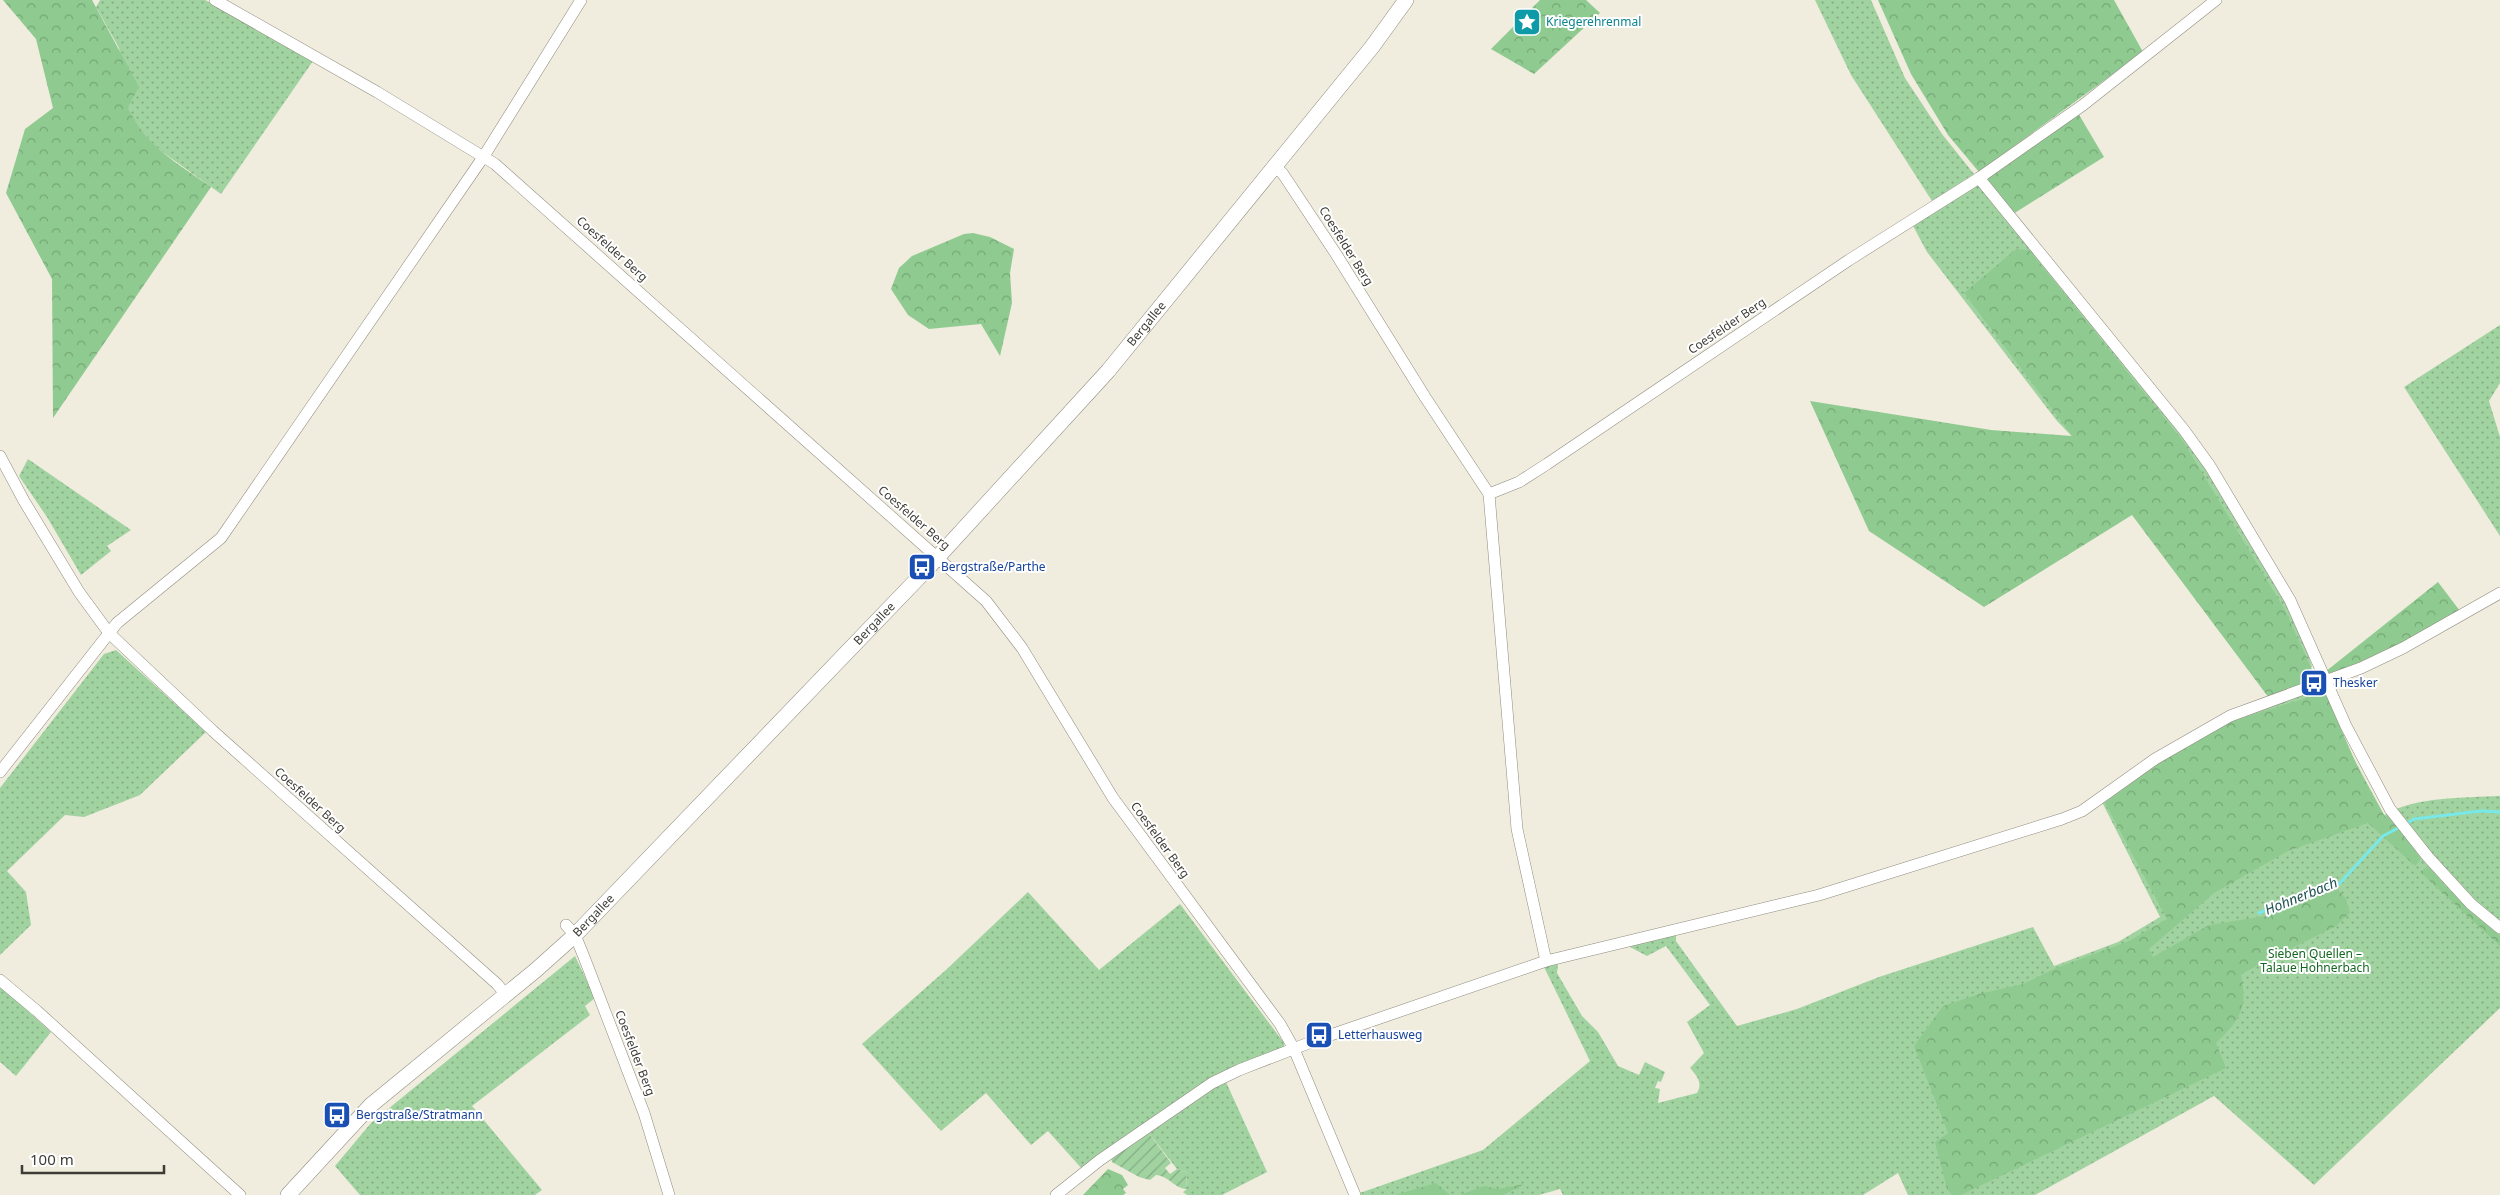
<svg xmlns="http://www.w3.org/2000/svg" width="2500" height="1195" viewBox="0 0 2500 1195" font-family="'Noto Sans',sans-serif">
<defs>
<pattern id="grass-dots" width="8" height="8" patternUnits="userSpaceOnUse" patternTransform="scale(1.25)"><rect width="8" height="8" fill="#a1d3a1"/><path d="M2 2h.1M6 6h.1" fill="none" stroke="#84ac84" stroke-width="1.8" stroke-linecap="round"/></pattern>
<pattern id="forest-crowns" width="20" height="18" patternUnits="userSpaceOnUse" patternTransform="scale(1.25)"><rect width="20" height="18" fill="#8fcb90"/><path d="M2 6a3 3 0 1 1 6 0M12 15a3 3 0 1 1 6 0" fill="none" stroke="#76a676"/></pattern>
<pattern id="garden-furrows" width="10" height="10" patternUnits="userSpaceOnUse" patternTransform="scale(1.25)"><rect width="10" height="10" fill="#a1d3a1"/><path d="M-1 1l2-2M0 10L10 0M9 11l2-2" fill="none" stroke="#84ac84"/></pattern>
</defs>
<rect width="100%" height="100%" fill="#f0ecde"/>
<g fill="url(#grass-dots)">
<path d="M100,0H205L235,15L313,61L221,194L154,146L135,122L128,107L119,48L96,7Z"/>
<path d="M1815,0H1871L1905,78L1942,134L1974,174L1932,201L1851,75Z"/>
<path d="M1979,181L2176,422L2288,600L2312,666L2307,679L2057,421L1927,252L1912,224Z"/>
<path d="M2500,325V383L2489,401L2500,437V536L2404,387Z"/>
<path d="M28,459L131,530L107,546L111,551L81,575L47,517L19,476Z"/>
<path d="M116,650L206,732L140,795L84,817L65,815L7,871L26,892L31,925L0,955V788L104,654Z"/>
<path d="M2322,687L2323,701L2384,815C2417,796 2463,798 2500,796V1008L2314,1185L2214,1096L2035,1195H1908L1898,1173L1863,1195H1563L1560,1189L1539,1195H1354L1483,1150L1590,1061L1544,967L1558,964L1557,973L1582,1016L1598,1032L1618,1066L1639,1075L1645,1062L1665,1072L1661,1082L1658,1081L1655,1088L1660,1089L1658,1103L1697,1093C1703,1083 1697,1076 1690,1068L1704,1053L1687,1022L1710,1005L1666,946L1647,956L1630,947L1631,945L1676,934V941L1737,1026L1797,1009L1879,977L2033,927L2054,966L2118,942L2160,917L2102,802L2157,761L2231,719Z"/>
<path d="M1028,892L1099,970L1180,904L1284,1043V1048L1207,1080L1083,1170L1048,1131L1031,1145L986,1093L941,1131L862,1044L947,969Z"/>
<path d="M575,956L595,998L585,1006L590,1015L472,1106L542,1190L535,1195H360L335,1166L371,1123Z"/>
<path d="M0,986L51,1032L16,1076L0,1062Z"/>
<path d="M1226,1082L1267,1172L1222,1195H1187L1183,1192L1187,1189L1186,1172L1177,1169L1148,1132L1210,1089Z"/>
</g>
<g fill="url(#forest-crowns)">
<path d="M3,0H92L139,87L128,107C145,146 177,163 211,187L53,418L52,279L6,193L25,129L53,108L36,39Z"/>
<path d="M1540,0H1586L1600,13L1534,74L1491,49Z"/>
<path d="M1878,0H2114L2143,52L1979,172L1948,135L1911,74Z"/>
<path d="M2078,113L2104,157L2013,214L1986,179Z"/>
<path d="M973,233L990,237L1014,249L1010,273L1012,303L1000,356L981,324L929,329L908,315L891,289L899,268L912,256L964,234Z"/>
<path d="M2016,249L2029,250L2183,441L2285,610L2317,681L2269,698L2132,515L1984,607L1869,531L1810,401L1991,430L2072,436L1964,293Z"/>
<path d="M2438,582L2460,611L2390,652L2330,678L2325,672Z"/>
<path d="M2325,692L2358,768L2385,817L2389,816L2421,859L2415,866L2368,823L2288,851L2214,893L2149,949L2153,957L2209,925L2265,916L2338,889L2346,899L2350,913L2336,926L2241,974C2248,1008 2240,1020 2216,1043L2226,1068L1961,1195H1952L1947,1189L1935,1142L1948,1133L1914,1046L1943,1006L1979,994L2023,984L2056,968L2129,941L2167,919L2105,803L2158,763L2233,721Z"/>
<path d="M2428,866L2448,889L2500,936V946L2420,872Z"/>
<path d="M1108,1169L1122,1175L1128,1185L1123,1189L1126,1193L1123,1195H1083Z"/>
<path d="M1436,1183L1450,1195H1395Z"/>
<path d="M1525,1184L1503,1195H1460L1484,1186L1498,1189Z"/>
</g>
<path fill="url(#garden-furrows)" d="M1148,1132L1171,1163L1165,1168L1170,1174L1177,1169L1186,1172L1187,1189C1175,1189 1169,1176 1156,1175L1150,1180L1139,1177L1112,1162L1111,1157Z"/>
<g fill="none" stroke-linecap="round" stroke-linejoin="round">
<g stroke="#78e8e8" stroke-width="3">
<path d="M2406,824L2414,819L2481,811L2500,812"/>
<path d="M2259,913L2340,883L2383,836L2400,827"/>
</g>
<g stroke="#8f8b7f" stroke-width="12">
<g id="street">
<path d="M215,0L377,92L495,164L986,601L1022,648L1113,798L1280,1024L1294,1049L1355,1195"/>
<path d="M2216,0L2083,105L1979,178L2184,430L2210,466L2290,600L2346,726L2390,809L2428,857L2471,904L2500,928"/>
<path d="M1275,166L1283,174L1336,254L1425,397L1489,494L1517,829L1546,961"/>
<path d="M0,456L24,501L79,592L109,633L213,731L497,984L506,995"/>
<path d="M1489,494L1519,482L1547,464L1849,260L1979,178"/>
<path d="M0,772L117,623L221,538L484,156L581,0"/>
<path d="M566,925L575,935L584,957L644,1113L669,1195"/>
<path d="M0,980L37,1011L240,1195"/>
<path d="M1056,1195L1100,1160L1212,1083L1239,1070L1319,1039L1546,961L1819,895L2062,819L2082,811L2155,759L2230,716L2361,668L2403,648L2500,593"/>
</g>
</g>
<g stroke="#8f8b7f" stroke-width="16">
<g id="secondary">
<path id="s1" d="M288,1195L371,1105L536,970L575,935L926,570L1108,371L1372,47L1406,0"/>
</g>
</g>
<use href="#street" stroke="#fff" stroke-width="11"/>
<use href="#secondary" stroke="#fff" stroke-width="15"/>
</g>
<defs>
<g id="sight-square" transform="scale(1.4375)"><rect x="-9" y="-9" width="18" height="18" rx="4" fill="#0f9aa8" stroke="#fff"/><path d="M0-6L1.8-2.2L6-1.7L2.9 1.2L3.7 5.4L0 3.3L-3.7 5.4L-2.9 1.2L-6-1.7L-1.8-2.2Z" fill="#fff"/></g>
<g id="bus-square" transform="scale(1.4375)"><rect x="-9" y="-9" width="18" height="18" rx="4" fill="#1a4fb4" stroke="#fff"/><path d="M-5-6H5V4H4V6H2V4H-2V6H-4V4H-5ZM-3.5-4V0h7V-4ZM-3.5 1.2v1.5H-2V1.2ZM2 1.2v1.5H3.5V1.2Z" fill="#fff"/></g>
</defs>
<g fill-rule="evenodd">
<use href="#sight-square" x="1527" y="22"/>
<use href="#bus-square" x="922" y="567"/>
<use href="#bus-square" x="2314" y="683"/>
<use href="#bus-square" x="1319" y="1035"/>
<use href="#bus-square" x="337" y="1115"/>
</g>
<g text-anchor="middle" stroke-width="4" stroke-linejoin="round" paint-order="stroke">
<g font-size="12" fill="#0d838f" stroke="#fff" text-anchor="start">
<text x="1546" y="26">Kriegerehrenmal</text>
</g>
<g font-size="12" fill="#3d3c36" stroke="#fff">
<text transform="translate(1346 246) rotate(58)" y="4">Coesfelder Berg</text>
<text transform="translate(612 249) rotate(42)" y="4">Coesfelder Berg</text>
<text dy="4" stroke="none"><textPath href="#s1" startOffset="1225">Bergallee</textPath></text>
<text transform="translate(1727 326) rotate(-34)" y="4">Coesfelder Berg</text>
<text transform="translate(914 518) rotate(41)" y="4">Coesfelder Berg</text>
<text dy="4" stroke="none"><textPath href="#s1" startOffset="820">Bergallee</textPath></text>
<text transform="translate(310 800) rotate(42)" y="4">Coesfelder Berg</text>
<text transform="translate(1160 840) rotate(54)" y="4">Coesfelder Berg</text>
<text dy="4" stroke="none"><textPath href="#s1" startOffset="415">Bergallee</textPath></text>
<text transform="translate(635 1053) rotate(69)" y="4">Coesfelder Berg</text>
</g>
<g font-size="12" fill="#164399" stroke="#fff" text-anchor="start">
<text x="941" y="571">Bergstraße/Parthe</text>
<text x="2333" y="687">Thesker</text>
<text x="1338" y="1039">Letterhausweg</text>
<text x="356" y="1119">Bergstraße/Stratmann</text>
</g>
<g font-size="12" fill="#13681f" stroke="#fff">
<text x="2315" y="958">Sieben Quellen –<tspan x="2315" dy="14">Talaue Hohnerbach</tspan></text>
</g>
<g font-size="14" font-style="italic" fill="#205252" stroke="#fff">
<text transform="translate(2301 896) rotate(-22)" y="5">Hohnerbach</text>
</g>
</g>
<path d="M22 1165v8h142v-8" fill="none" stroke="#3d3c36" stroke-width="2.5"/>
<text x="30" y="1165" font-size="15" fill="#3d3c36" stroke="#ffffff" stroke-width="4" paint-order="stroke">100 m</text>
</svg>
